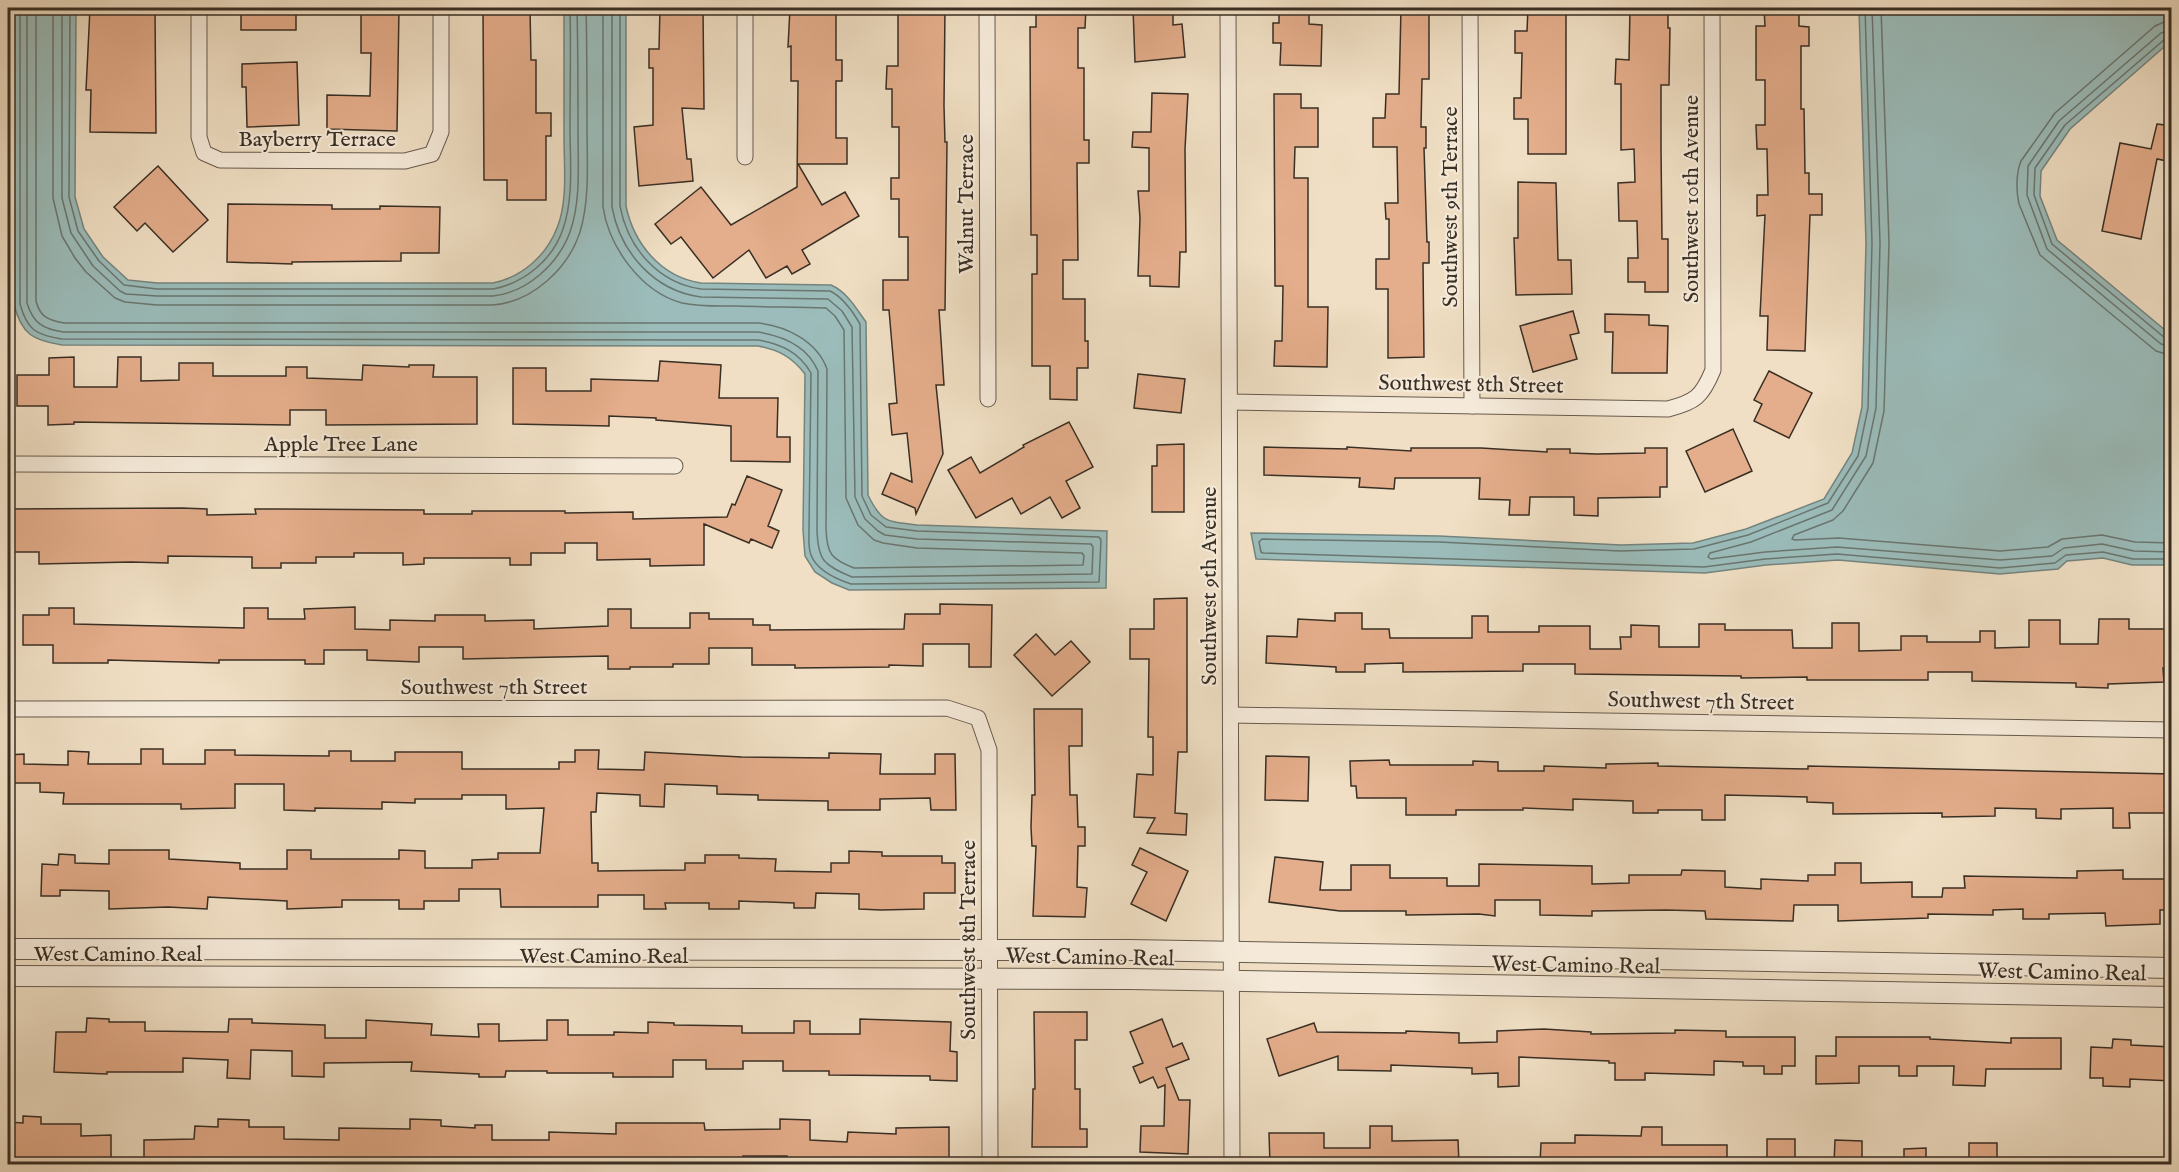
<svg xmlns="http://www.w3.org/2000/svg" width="2179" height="1172" viewBox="0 0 2179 1172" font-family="'IM FELL English',serif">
<rect width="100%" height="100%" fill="#f0dfc4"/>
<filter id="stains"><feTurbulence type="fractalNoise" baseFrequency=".00333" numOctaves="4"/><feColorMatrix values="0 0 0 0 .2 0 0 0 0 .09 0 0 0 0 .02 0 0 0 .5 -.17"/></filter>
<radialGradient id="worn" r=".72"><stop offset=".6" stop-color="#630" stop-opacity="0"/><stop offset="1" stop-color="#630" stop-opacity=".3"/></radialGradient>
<g fill="#9bbcba" stroke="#74847e" stroke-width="1.5">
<path d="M14,8H76L75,197L84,229L103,257L128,280L157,283H493C522,277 546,256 557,228C568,201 564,166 564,137C564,94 564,51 564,8H626V206C634,244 661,277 701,283L831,285C847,292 856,308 866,322L868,495C882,524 888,521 917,525L1107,531L1106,588L849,590L832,583L815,572L805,556L803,530L805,374C792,357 779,350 758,346L62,345C32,340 22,334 14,305Z"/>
<path d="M1859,8H2171V41L2070,129L2041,171L2040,196L2057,240L2171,335V565H2132L2103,558L2067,561L2058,569L2000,574L1838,560L1766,565L1705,573L1256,559L1251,533L1439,536L1621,545L1693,543L1746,529L1824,499L1852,453L1862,407L1866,243Z"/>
</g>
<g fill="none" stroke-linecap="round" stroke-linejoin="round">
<g stroke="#6a7670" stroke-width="1.5">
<path d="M20,8V304C27,330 36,335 62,339L758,340C781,344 799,352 811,373L809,530C809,537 808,548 811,555C817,571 836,579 851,584L1099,582L1101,540L1099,537L917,531L886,527L871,515L862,496L860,324C853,312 843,297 830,291L701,289C658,283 628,248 620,206V8"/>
<path d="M27,8V303C33,323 43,329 63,332H758C783,336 808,347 818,371L817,530C818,560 823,565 852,577L1092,574L1093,547L1091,544L917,539L885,535L878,531L865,519L855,497L852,327L842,311L828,299L701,297C654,291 620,252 612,207V8"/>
<path d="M36,8V301C40,317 48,320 64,323H758C786,326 817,341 827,369L826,529C827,554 831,559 854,568L1083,565L1084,556L1082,553L917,548L883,543L874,540L858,525L846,498L844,330L835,316L826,308C796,307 767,307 737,306C719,306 700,307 682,303C641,292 609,247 603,207V8"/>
<path d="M53,8V198L62,236L75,258L86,272L115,298L125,302L157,305H493C532,302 568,269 580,232C590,199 587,161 587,127C587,87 587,47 586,8"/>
<path d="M62,8V198L71,233L93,266L120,291L126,294L157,296H493C528,292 558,264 570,232C581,201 578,164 578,131C578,90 578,49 577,8"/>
<path d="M70,8L69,197L78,231L99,261L124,285L157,289H493C525,283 553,259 563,229C574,197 570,160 570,128C570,88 571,47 570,8"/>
<path d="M1865,8L1872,243L1868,408L1858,456L1828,503L1748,535L1694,549L1620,551L1439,542L1262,539L1259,542L1261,552L1263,553L1704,567L1765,559L1837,554L2000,568L2055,563L2066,555L2103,552L2133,559H2172"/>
<path d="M1872,8L1880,243L1876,408L1866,456L1832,510L1751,542L1710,553L1708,557L1711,559L1765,552L1837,547L2000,560L2052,556L2064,548L2102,544L2134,551L2172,552"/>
<path d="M1881,8L1889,243L1884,411L1873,463L1843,511L1833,520L1794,535L1792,539L1795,540L1839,538L2000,551L2048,547L2062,539L2102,535L2135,542L2172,543"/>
<path d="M2172,21L2164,22L2155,26L2055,113L2021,161C2016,173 2016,191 2019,204L2040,255L2156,351L2172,356"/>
<path d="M2172,30L2161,33L2059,121L2028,166L2027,195L2047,249L2161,344L2172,347"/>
<path d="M2172,37L2165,39L2065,125L2035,168L2034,195L2052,244L2165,338L2172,339"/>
</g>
</g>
<g fill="#e4ad8b" stroke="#392f25" stroke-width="1.5">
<path d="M90,8H155L156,133L90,132L91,90H86Z"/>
<path d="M241,8L296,9V30H241Z"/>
<path d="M361,8H399L397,131L327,129V95L370,96L371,53H361Z"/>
<path d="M483,8H530L531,60H536V113H551V136H546V200H507V180H484Z"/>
<path d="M660,8H703L704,109L682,108L687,159H691L693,181L639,186L634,127L653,125V68H649V49H659Z"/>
<path d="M790,8H836V60H842V81H836V138H847V164H798L822,205L845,192L859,216L802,250L810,264L792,274L787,266L766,278L749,250L713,278L681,237L671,244L655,224L701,187L731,225L797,187L798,81H791V46L788,47Z"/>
<path d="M898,8H945L944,106L945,142H947L945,310H939L944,385H936L943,454L916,514L915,508L882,494L891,473L912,482L907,433L892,435L889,404L897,403L889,310H883V280H908V237H899V199H891V178H899V127H892V89H886L887,66H898Z"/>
<path d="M1036,8H1086L1085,28H1078V68H1084V140H1089V163H1077L1078,260H1063V299H1085V341H1088V368H1077V400L1050,399V366H1032V274H1037V235H1031L1030,27H1036Z"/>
<path d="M1133,8H1173V25L1182,24L1185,57L1135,62Z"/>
<path d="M1279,8H1309V24L1322,25L1321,66L1280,65L1281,43H1273V23H1279Z"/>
<path d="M1401,8H1429V79H1422L1421,127H1426V148H1424L1427,242H1429V263H1423L1424,357L1388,358V289H1376V259H1389V219H1386L1385,203H1398L1397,147H1373V118H1385L1386,94H1399Z"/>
<path d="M1528,8H1566V154H1528V119H1514V98H1521L1522,53H1515V31H1527Z"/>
<path d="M1630,8H1668V28H1670L1669,85H1661V149L1662,239H1668V292H1645V282H1628V258H1638L1637,221H1619L1618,183L1635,182L1634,149L1621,150V84H1615L1616,59L1629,60Z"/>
<path d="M1764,8H1799V26L1809,27V46H1801V109H1804L1805,173H1809V194H1822V215H1810L1805,351L1767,350L1768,316H1760L1765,215L1757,216V195H1768L1767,149H1757L1756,125H1765V80H1756V26H1765Z"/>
<path d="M297,62L299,125L247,127L246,87H242V64Z"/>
<path d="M1152,93L1188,94L1185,149L1186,252H1180L1179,287L1150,286V276H1138L1140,218L1138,191H1149V148L1132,147L1133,132H1151Z"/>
<path d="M1274,94H1301V108H1318V147H1295L1294,178H1308V307H1328L1327,367L1274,366L1275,341H1282L1283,286H1275Z"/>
<path d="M2157,124L2172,126V162L2157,159L2141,239L2102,231L2120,143L2151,149Z"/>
<path d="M158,166L208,220L173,252L145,223L137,231L114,207Z"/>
<path d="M1518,182L1556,183L1558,260H1571L1572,294L1516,295L1514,238H1518Z"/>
<path d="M228,204L332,205V209H380V206L440,207L439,253H401V261L292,262V264L227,262Z"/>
<path d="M1573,311L1579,333L1570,335L1577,359L1533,372L1520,326Z"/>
<path d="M1605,314L1649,315V325L1668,326L1667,373H1612L1613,332H1605Z"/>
<path d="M74,357V387H117L118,357H141V381L179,380V363H213V376H286V367H307V378L362,380L363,365L409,367V365H434L433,377H477V424L326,425V410H290V425L74,422V424L48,425V406H17V375H49V358Z"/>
<path d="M660,361L721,365L719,398H778L777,437H790V462L731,461V426L656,420V418L609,416V426L513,424V368H546V391H591V379L658,381Z"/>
<path d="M1769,371L1812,393L1789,438L1754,421L1762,404L1754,400Z"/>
<path d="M1138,374L1185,379L1181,413L1134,408Z"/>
<path d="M1069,422L1093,467L1066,481L1080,508L1062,518L1050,497L1021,514L1012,498L976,518L948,470L971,457L980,473L1024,447L1023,445Z"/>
<path d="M1733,429L1752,471L1705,492L1686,451Z"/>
<path d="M1184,444V512H1152V466H1157V445Z"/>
<path d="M1264,447L1347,449V447L1411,451V448H1481L1547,452V449H1570V453L1597,454L1645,453V448H1667V487H1660V497L1598,498V516L1574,515V497H1530L1529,515H1509L1510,500L1479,499L1480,478H1395L1394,489L1359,487L1360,478L1264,475Z"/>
<path d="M747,476L782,490L768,526L779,531L772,548L751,539L749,543L704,524V565L650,566V559L597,560V543H565V553H531V565H510V558H424V564L403,565V553H354V557H316V563H281V568H252V557L168,556V563L131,562L39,564V552H8V509L182,508L207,509V515L256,514L255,509H281L424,510V514H472V511H565V513L633,512V519L727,517L732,504L735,505Z"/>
<path d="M1187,598V752H1178L1175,813L1187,814L1186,835L1147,833L1155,818L1134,817L1137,774L1153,775V737H1148L1149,659H1130V629H1154V599Z"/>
<path d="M940,604L992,605L991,667H969V644H923V666L889,665V667L795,668V665H752V648H709V664H673V667H630V669H608V656L463,659V647H419V662L367,660V650H324V664H305V660H219V663L108,660V663H53V645H23V615H49V608H74V624L244,628V608H268V619H305L304,609L355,607V629L390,630V620L435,621V615H485V621L534,620V629L608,626V609H631V628H690V613H709V619H753V625H770V630L904,629L905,614H940Z"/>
<path d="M1335,613H1362V629H1389L1390,638H1472V616H1488V632H1539V626H1590V649H1621L1620,637H1631V625L1659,626V647H1699V624H1725V630H1792L1793,648H1832V623H1859V651L1901,650V636H1927V642H1980V631H1995V648L2029,647V620H2060V644H2098L2099,619H2129V629H2172V668H2163L2164,682L2108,684V688L2076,687V683L1972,681V672H1928V680H1807V677L1741,678V676L1575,674V664H1523V671L1403,672V663L1365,664V672H1336V667L1266,663L1267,636L1297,637L1298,619L1335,621Z"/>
<path d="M1036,634L1055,655L1071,641L1090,662L1052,696L1014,655Z"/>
<path d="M1034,709H1082V746H1069L1070,795H1077L1078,827H1085V846H1078L1077,887L1087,888L1085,917L1033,916L1036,846H1032L1031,827L1032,795H1035Z"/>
<path d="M141,749H163V764H205V750H235V755L329,756V751H351V761H395V752H462V769H559V762H575V750H599L598,769L644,770L645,752L742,757L829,758V753L881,754L880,774H935V754H955L956,810H931L930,798L880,799V810H828V801L758,800V795L717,794V786L665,784L664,807L640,806V795L597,793L596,812H591L592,863H598V871L685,870V863H705V855H739V858L776,859L775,871L831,872V863H849V851L882,852V856H942V863H955V893H924V909L881,910L859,909V894L816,893L815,908H794V903L739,901V909H709V903H665L666,909H644V895H598V907H501L500,889H459V901H424V909H399V900H342V907L287,909V901L208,897L207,909L168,907L109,909V891L60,890V896H41L42,864L58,865L59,854L75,855V863L109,864V850H169V859L240,863V869H287V850H311V859H399V850L425,851V868H472V860L498,859V853H540L544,808L506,809V795H462V799H415V803L382,802V809L315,808V811L284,810V784H235V808L181,809V804H63L64,793L40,792V783H8V755L24,754V764L68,765V751L89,752L88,764H141Z"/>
<path d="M1266,756L1309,757L1308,801L1265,800Z"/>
<path d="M1389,760L1390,765H1473V761L1498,762V771H1544V766L1606,768V764L1658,763V766L1808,769V766L2172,774V813H2129L2130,828H2113V808L2061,809V819L2036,818V809L1995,808V816L1942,817V813L1833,814V803L1807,802V797L1725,795V820H1702V810H1658V813H1633V801L1573,799V810L1523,808V810H1456V815H1406V798H1357L1356,786H1351L1350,761Z"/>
<path d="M1140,848L1188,871L1166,921L1131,904L1147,872L1132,865Z"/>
<path d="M1275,857L1323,862L1320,890H1351V865H1390V878H1447V886H1479V864L1592,866V884L1629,883V875H1681L1682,870L1725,871V887L1761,889V879L1808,881V875H1835V863H1861V883L1912,882V897H1942L1943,888H1965L1964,876L2077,878V871L2123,870V879H2172V910H2160V924L2106,926L2105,913L2049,914V919H2023V909L1993,910V915L1928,914V918L1838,921V905H1794L1793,921L1706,919L1705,911L1666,910L1592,911V916L1540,915V900H1495V916L1479,914L1406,915V911H1340L1269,902Z"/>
<path d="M1034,1012H1087V1040H1075V1089H1080V1129H1087V1147H1032L1033,1089H1035Z"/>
<path d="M87,1018L109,1019V1022H145V1031L228,1032L229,1019H252V1023L325,1025V1038H366V1020L432,1024L431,1035L479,1037L478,1024H499V1041L547,1040V1020H568V1035H614V1032L648,1033V1022L674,1023V1025L742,1026V1033H794V1021H810V1034H860V1019L951,1022L950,1051L957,1052V1081L930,1080V1076L829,1075V1071H783V1061H743V1069H706V1060H673V1077H613V1073H547V1071H506L505,1077H479V1074L411,1071L412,1062L324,1063V1077L292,1076V1051L251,1050L250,1079L227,1078L228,1060L183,1058V1072H107V1074L54,1072L56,1032H86Z"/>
<path d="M1162,1019L1173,1047L1182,1043L1189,1059L1166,1068L1179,1100H1190L1188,1154L1140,1152L1141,1126H1164L1165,1085L1158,1088L1153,1077L1140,1083L1133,1067L1143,1063L1130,1032Z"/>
<path d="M1314,1023L1317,1032L1406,1033V1031L1459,1033V1043L1497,1042V1031L1544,1029L1591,1032V1034L1675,1033V1030L1726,1031V1037H1795V1066H1782V1074H1764V1066H1743V1062L1714,1061V1075L1645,1073V1080H1615V1063H1609V1061L1519,1057V1086L1498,1087V1073L1472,1074V1068L1391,1065V1071L1338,1070V1056L1279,1076L1267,1039Z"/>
<path d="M1836,1037H1930V1039L2011,1043V1038H2061V1069H1986L1985,1086L1953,1085L1954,1066H1917V1076H1899V1066H1859V1083L1816,1084V1056H1836Z"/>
<path d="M2113,1039L2131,1040V1045L2172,1047V1081L2130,1079V1087L2103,1086V1078H2090L2091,1047L2112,1048Z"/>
<path d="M23,1116L41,1117V1124H81V1136L111,1135V1164H8V1122L23,1123Z"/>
<path d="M218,1119L249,1120V1127H284V1139L339,1140V1128L410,1129V1119L441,1120V1126L475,1128V1125H492V1140H549V1132L616,1134V1123H704L705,1130L780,1129V1119L810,1120V1140L847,1142L848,1132L896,1134V1128L949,1127V1164H787V1156H743L744,1164H648V1158H598V1164H584V1159L533,1158V1164H144V1140L194,1139L195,1126L218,1127Z"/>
<path d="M1370,1126H1392V1141L1458,1140L1459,1164H1270L1269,1133H1324V1148H1370Z"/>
<path d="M1642,1127H1662V1145H1727V1164H1540L1541,1143H1575V1135L1641,1136Z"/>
<rect x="1767" y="1139" width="28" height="25"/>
<path d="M1835,1140L1862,1141V1164H1834Z"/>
<rect x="1969" y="1143" width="28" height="21"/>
<path d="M1926,1148V1164H1904V1149Z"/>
</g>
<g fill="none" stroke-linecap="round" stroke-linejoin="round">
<g stroke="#675b4d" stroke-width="17">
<g id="minor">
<path d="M199,8V137L204,153L220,160L405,161L432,154L441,132V8"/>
<path d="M745,8V157"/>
<path d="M987,8L988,399"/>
<path d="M1228,8L1232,1164"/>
<path d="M1470,8L1472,406"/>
<path d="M1230,402L1668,409C1695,402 1702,397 1713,370L1712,8"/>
<path d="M8,464L675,466"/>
<path d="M8,709L947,708L978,718L989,750L990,1164"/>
<path d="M1231,715L2172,730"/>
</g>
</g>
<g stroke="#675b4d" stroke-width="22">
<g id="tertiary">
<path d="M8,949L1130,950L2172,968"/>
<path d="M8,976L1129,979L2172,997"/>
</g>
</g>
<use href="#minor" stroke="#f5ead9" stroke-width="15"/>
<use href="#tertiary" stroke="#f5ead9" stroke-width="20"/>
</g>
<g text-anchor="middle" stroke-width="4.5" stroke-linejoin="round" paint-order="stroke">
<g font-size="22" fill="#392f25" stroke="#f5ead9">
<text x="317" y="146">Bayberry Terrace</text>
<text transform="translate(1690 199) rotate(-90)" y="8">Southwest 10th Avenue</text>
<text transform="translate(965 204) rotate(-90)" y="8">Walnut Terrace</text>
<text transform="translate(1449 207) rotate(-90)" y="8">Southwest 9th Terrace</text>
<text transform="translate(1471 383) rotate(1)" y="8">Southwest 8th Street</text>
<text x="341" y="451">Apple Tree Lane</text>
<text transform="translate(1208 586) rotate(-90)" y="8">Southwest 9th Avenue</text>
<text x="494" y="694">Southwest 7th Street</text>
<text transform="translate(1701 700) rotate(1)" y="8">Southwest 7th Street</text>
<text transform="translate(967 940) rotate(-90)" y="8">Southwest 8th Terrace</text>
<text x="118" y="961">West Camino Real</text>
<text x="604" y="963">West Camino Real</text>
<text transform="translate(1090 956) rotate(1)" y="8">West Camino Real</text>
<text transform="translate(1576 964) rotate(1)" y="8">West Camino Real</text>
<text transform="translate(2062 971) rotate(1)" y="8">West Camino Real</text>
</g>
</g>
<rect width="2179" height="1172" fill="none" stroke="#f0dfc4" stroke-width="30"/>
<rect x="9" y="9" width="2161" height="1154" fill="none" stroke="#392f25" stroke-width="3"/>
<rect x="15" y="15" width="2149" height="1142" fill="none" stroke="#392f25" stroke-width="1.5"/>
<rect width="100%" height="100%" filter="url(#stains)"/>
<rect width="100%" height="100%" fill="url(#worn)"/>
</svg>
